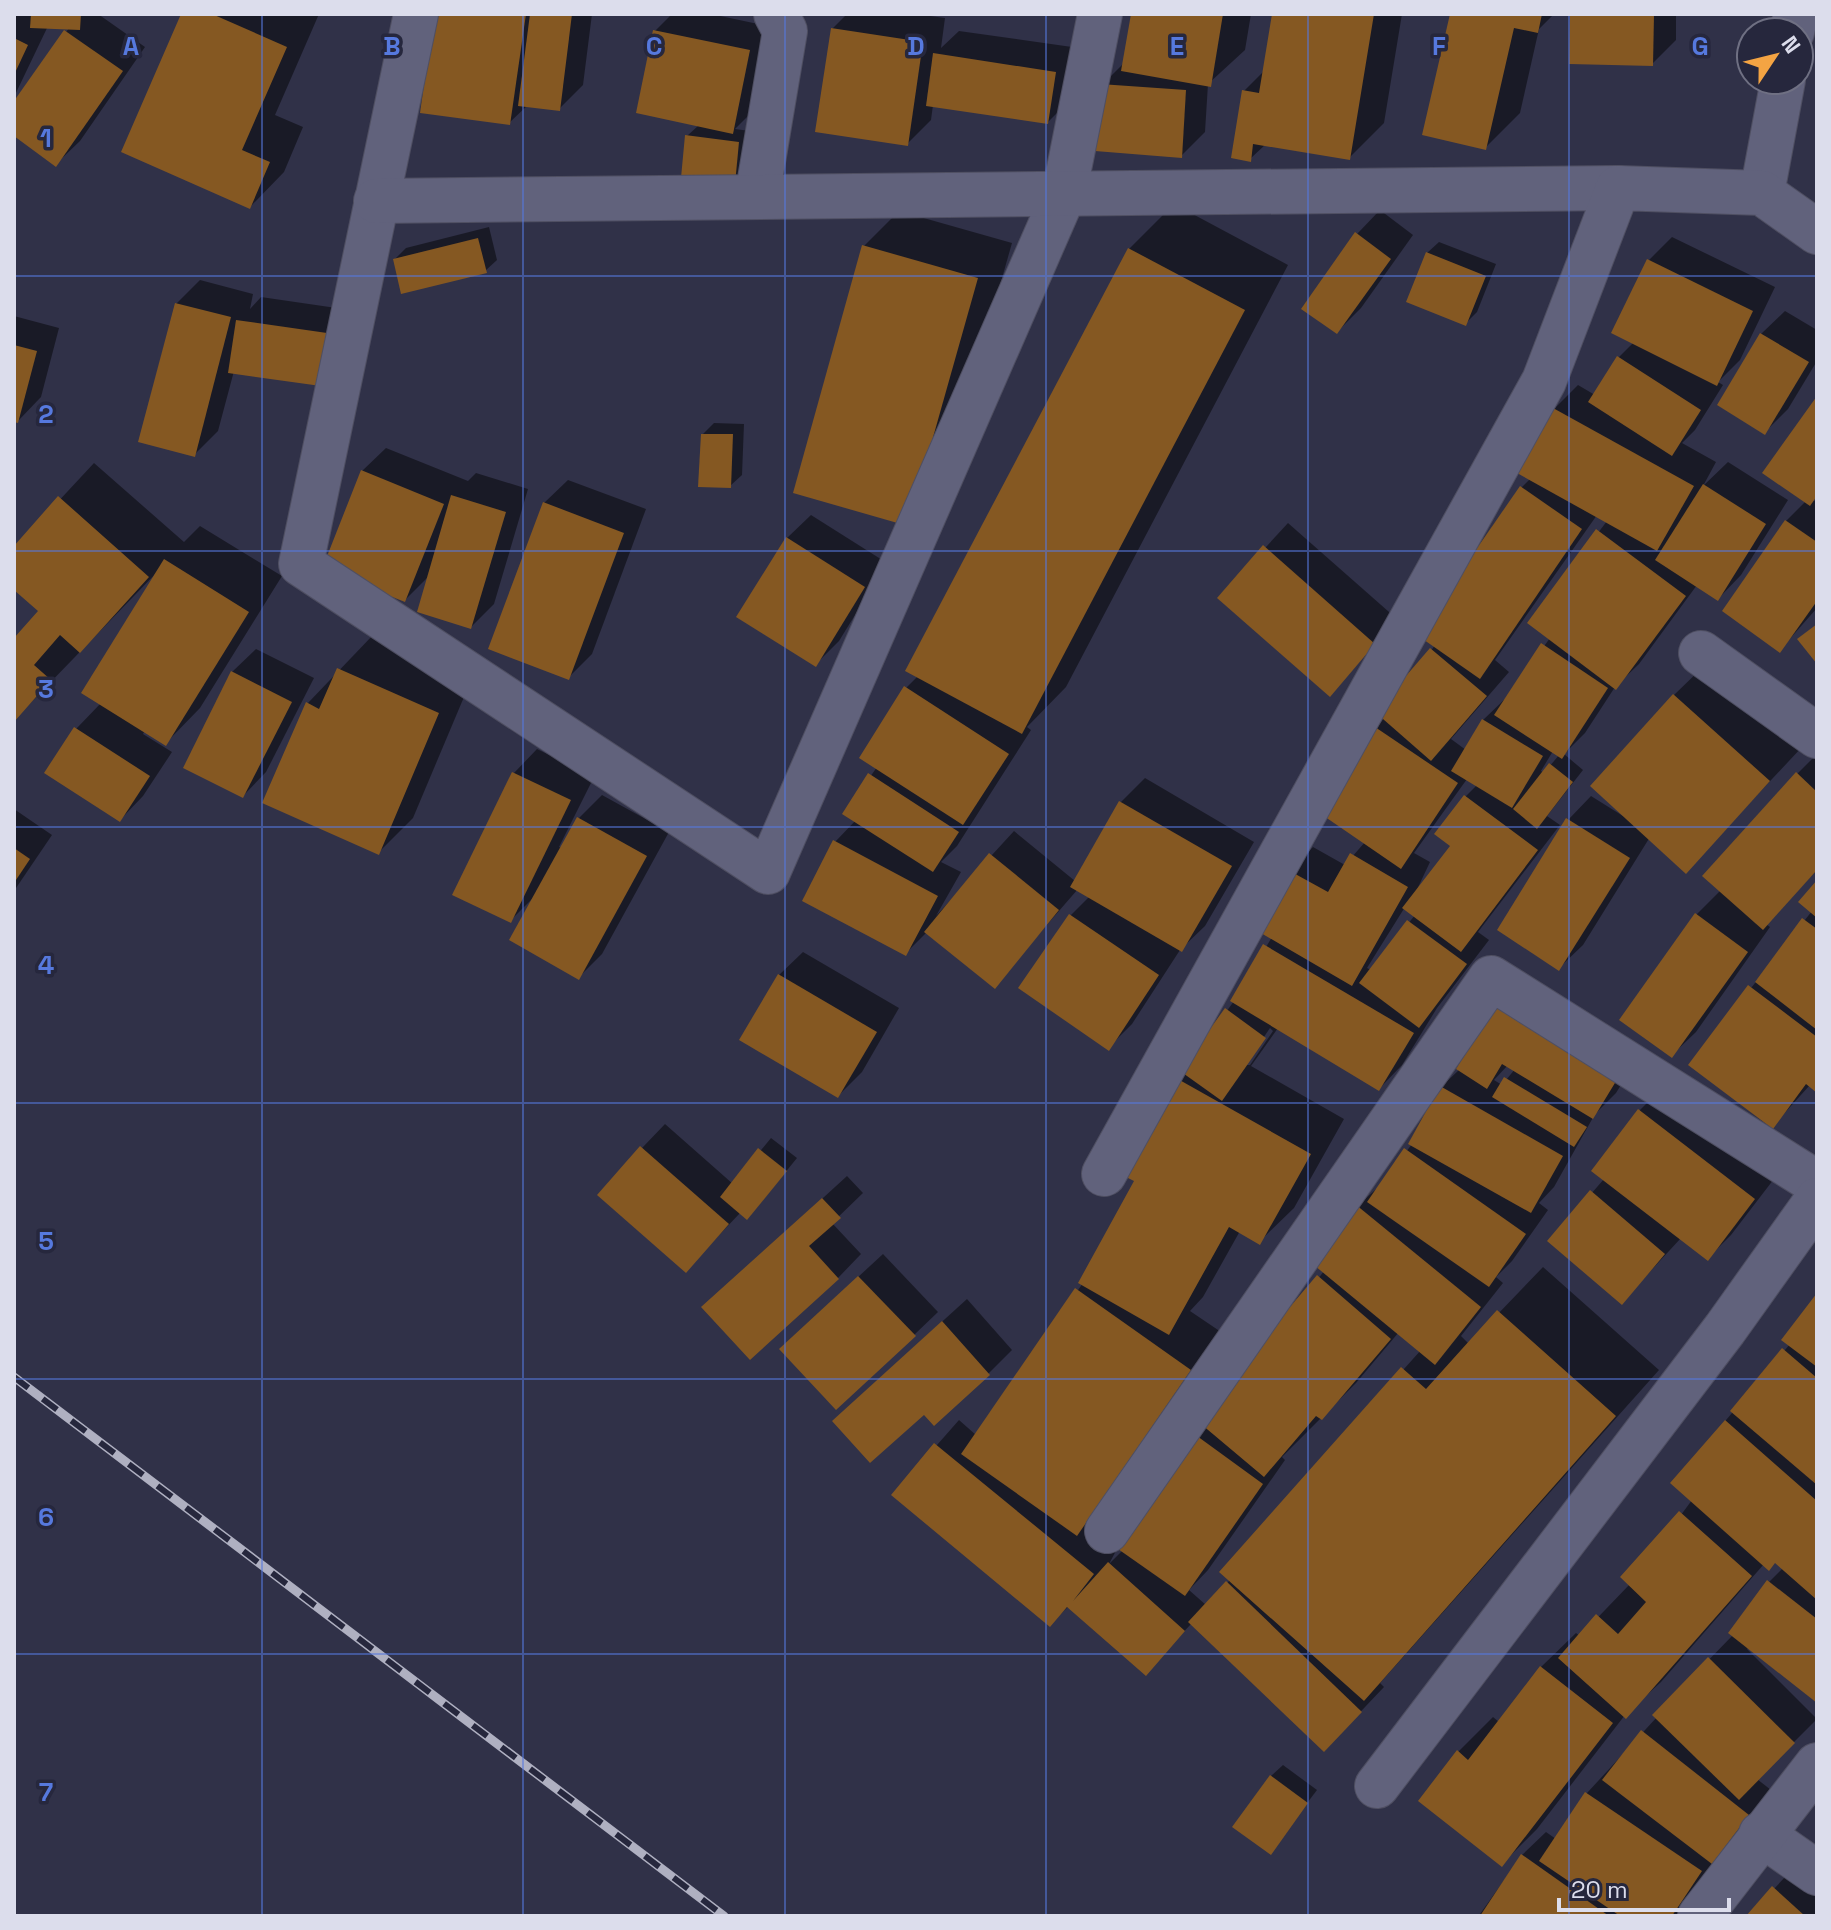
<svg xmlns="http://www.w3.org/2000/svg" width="1831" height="1930" viewBox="0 0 1831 1930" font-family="'Space Grotesk',sans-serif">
<rect width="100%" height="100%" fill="#303148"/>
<g fill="#0007" fill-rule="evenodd">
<path d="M14,14H98L145,47L80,141L56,164L14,134V104L69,28L48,26L14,97Z"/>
<path d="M183,14H319L275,115L303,127L284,172L250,207Z"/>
<path d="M436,14H592L583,85L559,109L528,105L509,123Z"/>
<path d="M672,14H711L772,27L756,108L735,129L750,131L746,171L734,182L687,136L699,125L655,31Z"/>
<path d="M847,14H916L945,18L941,48L959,31L1079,48L1071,99L1048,122L933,105L931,120L908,143L832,29Z"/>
<path d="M1133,14H1251L1245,50L1208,84L1205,132L1181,156L1102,85L1125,62Z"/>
<path d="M1274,14H1402L1384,123L1349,158L1266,144L1250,159L1244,91L1265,70Z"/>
<path d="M1452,14H1554L1539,29L1520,113L1485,148Z"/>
<path d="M1572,14H1676V40L1652,64Z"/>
<path d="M1174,204L1288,265L1066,687L1027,727L1031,730L987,799L957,846L941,862L961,872L936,916L1014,831L1075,881L1121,802L1145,778L1254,842L1205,926L1180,950L1132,1024L1108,1048L1071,915L1090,896L1078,889L994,986L927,932L906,953L835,842L856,820L845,813L877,767L906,688L918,676L1129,249Z"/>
<path d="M1380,210L1413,235L1361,308L1337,332L1357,234Z"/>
<path d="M899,211L1012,243L942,489L864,246Z"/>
<path d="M489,227L497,260L485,271L395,259L406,248Z"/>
<path d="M1672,237L1775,287L1740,360L1718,382L1723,385L1695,430L1682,443L1716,462L1703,486L1728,462L1788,500L1741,575L1718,599L1697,585L1639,664L1615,687L1585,733L1564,754L1583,770L1547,816L1560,825L1478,932L1489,940L1437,1008L1402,1065L1379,1089L1278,1028L1251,1066L1344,1119L1294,1208L1259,1242L1240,1231L1203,1297L1190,1311L1224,1334L1112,1499L1086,1524L1117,1549L1109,1564L1123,1550L1198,1438L1324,1271L1357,1206L1382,1184L1412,1144L1441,1087L1460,1069L1497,1005L1640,1054L1616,1093L1595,1114L1554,1187L1539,1203L1548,1210L1512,1261L1496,1277L1503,1283L1461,1336L1469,1344L1543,1267L1659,1370L1380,1683L1384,1687L1347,1726L1192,1623L1145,1673L1069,1606L1050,1624L893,1495L959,1420L976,1435L1083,1283L1137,1181L1178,1079L1234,1001L1272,937L1290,871L1313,847L1345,865L1365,842L1377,728L1435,645L1521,488L1531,478L1554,409L1578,385L1595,395L1619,357L1634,342L1649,260ZM1597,515L1607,521L1530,623L1550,638L1507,697L1483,720L1466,750L1451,739L1509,672L1495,660ZM1553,751L1559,755L1544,773L1541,771ZM1467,779L1477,785L1466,796L1453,845L1413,898L1430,862L1414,853ZM1405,907L1415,915L1371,970L1367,968ZM1270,1028L1273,1031L1250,1065H1245ZM1508,1065L1515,1069L1502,1085L1494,1080ZM1399,1332L1421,1350L1222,1572L1231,1579L1206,1605L1189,1590L1208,1570L1285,1460L1282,1457L1356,1383Z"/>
<path d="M1439,242L1496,264L1477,312L1465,324L1427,253Z"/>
<path d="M200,280L253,294L250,309L261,297L357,311L350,361L234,371L218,431L195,454L176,304Z"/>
<path d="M1785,311L1817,330V361L1788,409L1765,432L1761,334Z"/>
<path d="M14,316L59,328L41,397L18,421L14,420Z"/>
<path d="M1817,399V496L1813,500L1817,502V608L1780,650L1786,521L1806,501Z"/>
<path d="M714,423L744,424L742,475L730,486L703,434Z"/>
<path d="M386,448L468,481L476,473L528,489L494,604L471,627L430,575L405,600L362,471Z"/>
<path d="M94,463L184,542L200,526L282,576L200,708L166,743L145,730L143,734L172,752L143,796L120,820L76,729L101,703L162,567L14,720V641L41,611L14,588V549Z"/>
<path d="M568,480L646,509L592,654L569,677L544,503Z"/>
<path d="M811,515L887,563L839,641L816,664L787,538Z"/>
<path d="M1288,523L1397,619L1330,694L1220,597Z"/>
<path d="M373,635L472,678L413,818L379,852L307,704Z"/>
<path d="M256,649L314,678L266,772L243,796L232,672Z"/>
<path d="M1709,661L1803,746L1686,871L1650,837L1583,945L1559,968L1568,820L1591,796L1623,816L1674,695Z"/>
<path d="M537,749L594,777L559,847L562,848L579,818L602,795L669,832L602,954L579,977L533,898L510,921L454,894L514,773Z"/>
<path d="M1817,754V870L1766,924L1770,927L1696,1032L1672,1055L1622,1019L1697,914L1721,890L1797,774Z"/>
<path d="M14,809L52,835L14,891Z"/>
<path d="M1817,883V1090L1810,1085L1772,1127L1690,1065L1812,911Z"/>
<path d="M803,952L899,1008L862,1072L838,1096L779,975Z"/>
<path d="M1663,1087L1777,1175L1731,1235L1708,1258L1681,1238L1622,1302L1550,1241L1604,1179L1640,1110Z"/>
<path d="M665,1124L733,1184L771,1138L797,1158L758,1206L741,1212L686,1270L642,1148Z"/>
<path d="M847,1176L863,1193L832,1223L861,1254L838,1278L704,1307Z"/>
<path d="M883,1254L938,1312L914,1335L805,1326Z"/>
<path d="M1817,1296V1700L1749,1647L1747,1649L1817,1719L1757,1779L1771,1790L1720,1853L1678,1916H1483L1480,1914L1522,1855L1546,1832L1556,1839L1587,1793L1657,1717L1655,1715L1733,1635L1769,1582L1783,1568L1775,1561L1764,1564L1661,1682L1625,1715L1537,1829L1502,1864L1458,1752L1493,1717L1499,1722L1541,1667L1576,1633L1580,1636L1630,1584L1692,1500L1673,1483L1790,1344Z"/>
<path d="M967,1299L1012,1350L988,1374L924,1412L858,1398Z"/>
<path d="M1283,1765L1317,1790L1270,1852L1271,1776Z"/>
<path d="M1797,1864L1817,1882V1916H1749Z"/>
</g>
<g fill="#855822">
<path d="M31,14H81L80,30L30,28Z"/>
<path d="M181,14H212L287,47L242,150L270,162L250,209L121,152Z"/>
<path d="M434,14H526L510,125L420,113Z"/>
<path d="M530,14H572L560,111L518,106Z"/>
<path d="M1131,14H1223L1211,87L1121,71Z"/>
<path d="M1272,14H1374L1350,160L1253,144L1251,162L1231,158L1242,90L1259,93Z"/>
<path d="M1450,14H1542L1538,33L1514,28L1486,150L1422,135Z"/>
<path d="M1570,14H1654L1653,66L1569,64Z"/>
<path d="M831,28L923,42L908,146L815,132Z"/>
<path d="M64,30L123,71L56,167L14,136V101Z"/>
<path d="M653,30L750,50L733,134L636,113Z"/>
<path d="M14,38L28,45L14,75Z"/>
<path d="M933,53L1056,72L1048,124L926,106Z"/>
<path d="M1100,84L1186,90L1182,158L1095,151Z"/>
<path d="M685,135L739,142L735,184L681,178Z"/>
<path d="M1355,232L1391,259L1337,334L1301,309Z"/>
<path d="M478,238L487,273L401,294L393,259Z"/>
<path d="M862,245L978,278L908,526L793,493Z"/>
<path d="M1128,248L1245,310L1022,734L905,671Z"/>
<path d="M1426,252L1486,276L1466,326L1406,302Z"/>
<path d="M1647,259L1753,311L1717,386L1611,333Z"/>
<path d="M175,303L231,317L195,457L138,442Z"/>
<path d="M236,320L334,334L328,387L228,373Z"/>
<path d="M1760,333L1809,362L1765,435L1717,405Z"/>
<path d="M14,345L37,351L18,423L14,422Z"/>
<path d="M1617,356L1701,410L1672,456L1588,402Z"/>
<path d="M1817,396V496L1810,506L1762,473Z"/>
<path d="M1553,408L1694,486L1657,551L1517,473Z"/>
<path d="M701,434H733L731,488L698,487Z"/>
<path d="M361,470L444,504L405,602L322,569Z"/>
<path d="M1703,484L1766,524L1718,601L1655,560Z"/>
<path d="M1520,486L1582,529L1480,679L1417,635Z"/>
<path d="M451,495L506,512L471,629L417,612Z"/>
<path d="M58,496L149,577L80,653L60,635L34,665L51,680L14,722V638L38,611L14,590V546Z"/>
<path d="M543,502L624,533L569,680L488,649Z"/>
<path d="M1785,520L1817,542V601L1780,653L1722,611Z"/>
<path d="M1596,529L1686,596L1616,690L1527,623Z"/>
<path d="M786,537L865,587L816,667L736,617Z"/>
<path d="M1263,545L1375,644L1330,697L1217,598Z"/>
<path d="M164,559L249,612L166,746L81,693Z"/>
<path d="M1817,624V664L1797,639Z"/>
<path d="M1541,643L1608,688L1562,759L1494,715Z"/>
<path d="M1430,648L1487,696L1431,761L1375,712Z"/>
<path d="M337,668L439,713L379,855L262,803L306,702L319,709Z"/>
<path d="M231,671L292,702L243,798L183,768Z"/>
<path d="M904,686L1009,754L963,825L859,758Z"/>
<path d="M1673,694L1770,781L1686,874L1590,786Z"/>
<path d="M1482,719L1543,756L1512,808L1451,771Z"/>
<path d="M74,727L150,776L120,822L44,773Z"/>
<path d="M1375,727L1458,783L1401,869L1318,812Z"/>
<path d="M1549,763L1573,782L1537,829L1513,809Z"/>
<path d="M512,772L571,800L511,923L452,895Z"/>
<path d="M1796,772L1817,792V870L1763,930L1702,876Z"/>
<path d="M868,773L959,832L933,872L842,814Z"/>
<path d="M1464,795L1538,850L1461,952L1402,908L1450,846L1434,834Z"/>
<path d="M1119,801L1232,866L1182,952L1070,887Z"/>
<path d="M577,817L647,856L579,980L509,940Z"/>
<path d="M1566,818L1630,858L1559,971L1497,930Z"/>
<path d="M833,840L938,896L906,956L802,901Z"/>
<path d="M14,848L30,859L14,883Z"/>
<path d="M989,853L1059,910L995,989L924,932Z"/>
<path d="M1350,853L1408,887L1352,986L1254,929L1288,870L1328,892Z"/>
<path d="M1817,880V918L1798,902Z"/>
<path d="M1695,913L1748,952L1672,1058L1619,1020Z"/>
<path d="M1069,914L1159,975L1109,1051L1018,988Z"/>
<path d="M1802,918L1817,929V1030L1755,982Z"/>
<path d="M1407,920L1467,964L1419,1028L1359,983Z"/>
<path d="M1263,944L1414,1033L1379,1091L1230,1001Z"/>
<path d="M778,974L877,1032L838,1098L739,1040Z"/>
<path d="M1748,985L1817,1037V1093L1806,1084L1773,1129L1688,1065Z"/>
<path d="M1496,1004L1618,1078L1593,1119L1502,1064L1487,1089L1456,1069Z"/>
<path d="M1225,1008L1266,1038L1222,1101L1180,1071Z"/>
<path d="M1504,1077L1587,1127L1574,1147L1492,1097Z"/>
<path d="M1176,1078L1311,1154L1260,1245L1229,1227L1169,1335L1078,1283L1134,1181L1122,1175Z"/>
<path d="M1440,1086L1563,1156L1531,1213L1408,1144Z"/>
<path d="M1638,1109L1755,1199L1708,1261L1591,1171Z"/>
<path d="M640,1146L729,1224L686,1273L597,1195Z"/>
<path d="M758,1148L787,1171L747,1220L720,1197Z"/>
<path d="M1404,1148L1526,1234L1489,1287L1367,1202Z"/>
<path d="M1590,1190L1665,1254L1622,1305L1547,1241Z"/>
<path d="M822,1198L841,1218L809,1246L839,1279L750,1360L701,1307Z"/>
<path d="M1355,1204L1481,1307L1435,1365L1309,1261Z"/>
<path d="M1317,1275L1391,1339L1322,1420L1316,1416L1264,1477L1195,1419Z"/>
<path d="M858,1276L916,1336L836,1410L779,1349Z"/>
<path d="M1075,1288L1191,1370L1077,1536L961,1454Z"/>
<path d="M1817,1293V1367L1781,1340Z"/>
<path d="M1497,1310L1616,1416L1364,1701L1219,1572L1401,1367L1426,1389Z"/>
<path d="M942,1321L990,1375L934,1426L924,1415L870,1463L832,1421Z"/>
<path d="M1782,1348L1817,1378V1485L1730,1411Z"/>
<path d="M1725,1420L1817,1501V1600L1775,1563L1769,1571L1670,1483Z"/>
<path d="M1197,1436L1263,1484L1185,1596L1118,1549Z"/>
<path d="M934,1443L1094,1574L1073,1601L1108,1562L1185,1631L1146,1676L1067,1607L1050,1627L891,1495Z"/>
<path d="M1679,1511L1752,1576L1626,1719L1558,1658L1596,1614L1618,1634L1646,1602L1620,1577Z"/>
<path d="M1767,1580L1817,1619V1703L1728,1633Z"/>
<path d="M1226,1581L1362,1712L1324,1752L1188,1622Z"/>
<path d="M1708,1657L1795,1743L1739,1800L1652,1715Z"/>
<path d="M1540,1666L1613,1723L1502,1867L1418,1801L1457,1750L1468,1760Z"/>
<path d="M1641,1730L1749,1815L1712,1864L1602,1780Z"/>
<path d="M1270,1775L1308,1803L1271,1855L1232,1827Z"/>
<path d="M1585,1792L1702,1871L1672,1916H1620L1539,1861Z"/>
<path d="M1521,1854L1609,1916H1480Z"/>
<path d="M1772,1886L1805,1916H1746Z"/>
</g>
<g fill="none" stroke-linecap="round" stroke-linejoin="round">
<g stroke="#4f4f62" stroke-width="46">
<g id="minor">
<path d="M416,14L301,564L768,872L1064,194L1100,14"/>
<path d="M1792,32L1796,14"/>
<path d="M1762,193L1783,80"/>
<path d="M757,197L785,31L776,14"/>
<path d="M376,201L1618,188"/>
<path d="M1701,653L1817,736"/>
<path d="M1104,1174L1544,381L1618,188L1762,193L1817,232"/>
<path d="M1107,1531L1491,978L1817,1183"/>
<path d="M1377,1786L1725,1329L1817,1200"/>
<path d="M1761,1834L1817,1873"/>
<path d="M1700,1916L1817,1765"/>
</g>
</g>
<use href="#minor" stroke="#61627c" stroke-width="44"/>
<g stroke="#afb0c1" stroke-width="9">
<path id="rail" d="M14,1377L724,1916"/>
</g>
<use href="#rail" stroke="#26273d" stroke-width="6" stroke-dasharray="18" stroke-linecap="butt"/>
</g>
<path fill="none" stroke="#5679de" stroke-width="2" stroke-opacity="0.55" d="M262,14V1916M523,14V1916M785,14V1916M1046,14V1916M1308,14V1916M1569,14V1916M14,276H1817M14,551H1817M14,827H1817M14,1103H1817M14,1379H1817M14,1654H1817"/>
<g font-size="26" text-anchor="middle" font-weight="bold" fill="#5679de" stroke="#26273d" stroke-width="7" stroke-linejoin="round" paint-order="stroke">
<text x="131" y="55">A</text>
<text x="392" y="55">B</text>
<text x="654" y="55">C</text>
<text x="916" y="55">D</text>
<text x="1177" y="55">E</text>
<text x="1439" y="55">F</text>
<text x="1700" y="55">G</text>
<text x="46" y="147">1</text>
<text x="46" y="423">2</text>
<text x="46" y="698">3</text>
<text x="46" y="974">4</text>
<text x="46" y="1250">5</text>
<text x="46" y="1526">6</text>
<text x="46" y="1801">7</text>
</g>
<rect width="1831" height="1930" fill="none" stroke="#dcddec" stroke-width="32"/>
<g transform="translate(1775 56) rotate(55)"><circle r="38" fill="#26273d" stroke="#6f7083" stroke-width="2"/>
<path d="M0-6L14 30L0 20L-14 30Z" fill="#f4a443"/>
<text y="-12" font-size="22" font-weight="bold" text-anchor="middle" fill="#dcddec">N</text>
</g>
<path d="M1559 1898v12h170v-12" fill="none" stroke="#dcddec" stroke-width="4"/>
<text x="1571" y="1898" font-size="24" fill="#dcddec" stroke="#26273d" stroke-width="6" paint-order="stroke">20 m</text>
</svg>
